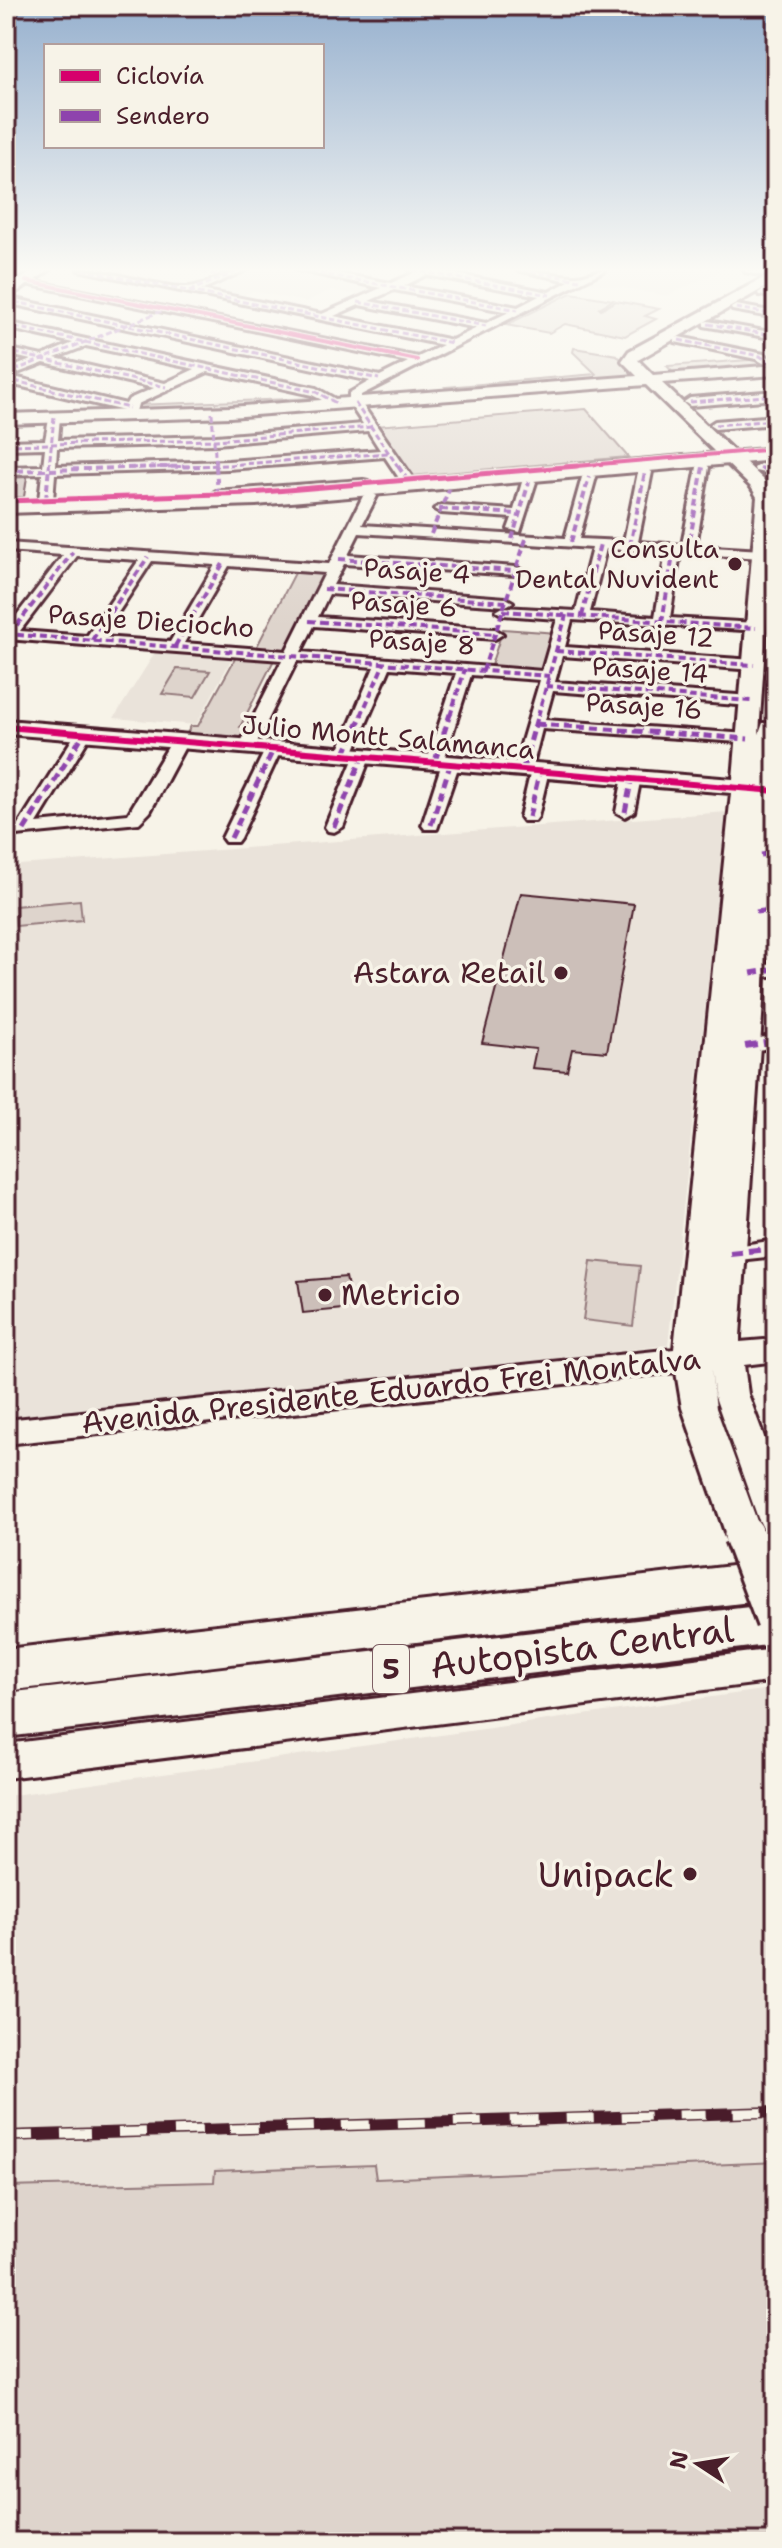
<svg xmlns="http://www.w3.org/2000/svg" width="782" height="2548" viewBox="0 0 782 2548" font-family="'Shantell Sans',sans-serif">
<rect width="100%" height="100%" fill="#f7f3e8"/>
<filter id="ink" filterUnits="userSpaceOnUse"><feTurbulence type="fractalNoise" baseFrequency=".0125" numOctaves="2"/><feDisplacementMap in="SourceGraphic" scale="16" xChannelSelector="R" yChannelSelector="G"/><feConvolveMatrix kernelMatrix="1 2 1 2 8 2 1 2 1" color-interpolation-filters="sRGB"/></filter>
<g filter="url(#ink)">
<g fill="#eae3da">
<path d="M245,270H294L379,286L358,295L331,290L305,302L253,291L235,299L196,290Z"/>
<path d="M607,270H721L667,296L584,281Z"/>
<path d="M156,651L233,656L196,725L114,718Z"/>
<path d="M727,812L668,1345L6,1431V866Z"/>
<path d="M776,1688V2162L375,2179L374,2166L215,2172V2182L6,2187V1796Z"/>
</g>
<g fill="#ded4cc" stroke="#947a7c" stroke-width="2">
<path d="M571,293L613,300L599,308L601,309L616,301L659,309L645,316L656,319L625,336L565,324L549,333L506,325Z"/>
<path d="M574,348L617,355L638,378L450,393L445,387L596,374L573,352Z"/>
<path d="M776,358V369L676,376L667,366Z"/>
<path d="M317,398L321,404L134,414L135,405Z"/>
<path d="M586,409L628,457L411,476L375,426Z"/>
<path d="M296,571L329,573L292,653L255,650Z"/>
<path d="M503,629L557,633L546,672L490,668Z"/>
<path d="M237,655L275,658L240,727L251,728L245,742L186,735L191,726H198Z"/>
<path d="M177,669L210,671L195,697L162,694Z"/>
<path d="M80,900L82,920L16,926L15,906Z"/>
<path d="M591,1261L640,1266L633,1326L583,1320Z"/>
<path d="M776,2162V2542H6V2187L214,2182L215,2171L374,2165L376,2179Z"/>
</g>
<g fill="#ccbfb9" stroke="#4a1f2b" stroke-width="2">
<path d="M27,477L24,497H6V478Z"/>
<path d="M521,893L634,904L607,1052L572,1049L567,1071L532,1068L536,1049L482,1043Z"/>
<path d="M346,1277L352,1308L303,1313L298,1281Z"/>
</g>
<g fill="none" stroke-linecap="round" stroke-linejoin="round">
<g stroke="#4a1f2b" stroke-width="6">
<g id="street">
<path d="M78,270C115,270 149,286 185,287C205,288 225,270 246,270L201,290L322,314L381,288L297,270H319L391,283L414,273L409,270H435L549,292L569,281L517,270C537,270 555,275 574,276C584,277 594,270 605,270L361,395V403L415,481L413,484H403L385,457L228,469L55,474L53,500L46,504L39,500L42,474L6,475V467L43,466L45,448L6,449V441L45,440L50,414L60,417L58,440L216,436L363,424L349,403V393L370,381L6,303V297L380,376L408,362L26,284L21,281L22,279L418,357L443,345ZM426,275L539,296L518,307L404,286ZM394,290L509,312L486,323L369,301ZM359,305L477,328L452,340L334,316ZM368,431L380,450L228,461L56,466L57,448L216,444Z"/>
<path d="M744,270L776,272V278L745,272Z"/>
<path d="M763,290L776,292V298L759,295L758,293Z"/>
<path d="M736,305L776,312V318L732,310L731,308Z"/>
<path d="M708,321L776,333V339L704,326V322Z"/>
<path d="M6,322L316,388L344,404L338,408L312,395L208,372L138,404L135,415L129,419L123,415L124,411L6,383V370L31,360L6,354V348L42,356L73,343L6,328ZM86,346L195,369L165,383L55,358ZM44,363L154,388L129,399L126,404L10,376Z"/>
<path d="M679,337L764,354L776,362V370L756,359L675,342V338Z"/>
<path d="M776,391V399L690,406L684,402L690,398Z"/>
<path d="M776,416V424L715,429L709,425L715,421Z"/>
<path d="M703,463L709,467L696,546L762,550L769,554L762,558L680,553L670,618L756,623L764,628L761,631L572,620L565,647L754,660L762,665L754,670L562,656L555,682L751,696L759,701L751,706L553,691L545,720L748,734L756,739L754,743L542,729L532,768L523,773L514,768L540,680L471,675L444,760L451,757L460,762L437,829H425L422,825L442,763L435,766L427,761L456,673L390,668L353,754L345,759L337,754L374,667L297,661L255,746L247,751L239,746L282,660L6,639V629L63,555L6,551V543L329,564L363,496L370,492L377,496L362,525L565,538L582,477L589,473L596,477L579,539L624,541L638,472L645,468L652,472L638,542L682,545L697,467ZM359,533L592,548L576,611L503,607L496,611L503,615L557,619L542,671L301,652L314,626L495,639L503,634L495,629L318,617L329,594L506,606L513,602L506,598L333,585L344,564L516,575L523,571L516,567L348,555ZM606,549L666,552L655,617L590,612ZM77,556L139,560L87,636L20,631ZM152,561L215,565L170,642L102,637ZM229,566L325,573L286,651L184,643Z"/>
<path d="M760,464L776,467V475L755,471L754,468Z"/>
<path d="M529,478L536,482L520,532L508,529L512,518L441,513L434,509L441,505L514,510L522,482Z"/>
<path d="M363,480L368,481V487L216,499L209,495L216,491Z"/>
<path d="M84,728L92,733L37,823L128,814L174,737L180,736L188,741L150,812L139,823L6,836V826L19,824L76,733Z"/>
<path d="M274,743L282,748L240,838L237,842H225L222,838L266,748Z"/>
<path d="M363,750L371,755L343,827L334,832L328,831L325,827L355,755Z"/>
<path d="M540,765L549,770L538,817L535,821H523L520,817L531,770Z"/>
<path d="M632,772L641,777L634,812L625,817L616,812L623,777Z"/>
<path d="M776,963V975L751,979L741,973L744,969Z"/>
<path d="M776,1035V1047L745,1052L735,1046L738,1042Z"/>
<path d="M776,1240V1256L730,1261L722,1258L718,1253L722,1248Z"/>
</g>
</g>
<g stroke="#4a1f2b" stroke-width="6">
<g id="secondary">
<path d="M34,270H50L6,299V289Z"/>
<path d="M776,271V281L638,360L653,375L776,365V375L662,383L764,480L775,497L759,734L763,723H776V814L740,1336V1342L776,1339V1361L744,1365L748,1394L776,1469V1532L763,1528L758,1518L714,1394L711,1368L716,1408L762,1535L757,1545L744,1549L731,1545L726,1535L682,1408L676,1372L6,1444V1420L674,1349L731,793L6,734V720L733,779L757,497L751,487L646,385L230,417L6,424V414L230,407L637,376L622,361L629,351Z"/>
<path d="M776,1649V1681L6,1778V1744Z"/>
</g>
</g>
<g stroke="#4a1f2b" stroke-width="6">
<path id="primary" d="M776,448V460L256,505L6,513V501L256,493Z"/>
</g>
<g stroke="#4a1f2b" stroke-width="6">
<g id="highway">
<path d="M776,1561V1599L6,1691V1649Z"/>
<path d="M776,1604V1644L6,1737V1693Z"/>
</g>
</g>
<use href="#street" fill="#f7f3e8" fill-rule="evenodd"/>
<use href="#secondary" fill="#f7f3e8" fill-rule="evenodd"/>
<use href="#primary" fill="#f7f3e8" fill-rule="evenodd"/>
<use href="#highway" fill="#f7f3e8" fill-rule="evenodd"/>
<g stroke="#4a1f2b" stroke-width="12">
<path id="rail" d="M6,2136L776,2112"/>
</g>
<use href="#rail" stroke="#f7f3e8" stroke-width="9" stroke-dasharray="28" stroke-linecap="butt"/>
<g stroke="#4a1f2b" stroke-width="45" stroke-linecap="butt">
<path id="secondary-bridge" d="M744,1535L776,1620"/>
</g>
<use href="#secondary-bridge" stroke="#f7f3e8" stroke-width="39"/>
<g stroke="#8e44ad" stroke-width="3" stroke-dasharray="6 3" stroke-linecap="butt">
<path d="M83,270L452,343"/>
<path d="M193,270L224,276"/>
<path d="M302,270L518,310"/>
<path d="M413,270L550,295"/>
<path d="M522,270L580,280"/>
<path d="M189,291L241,270"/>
<path d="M763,293L776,295"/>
<path d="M6,300L379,379"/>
<path d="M358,302L486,326"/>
<path d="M736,308L776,315"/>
<path d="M708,324L776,336"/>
<path d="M6,325L316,392L338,404"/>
<path d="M679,340L760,356L776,367"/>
<path d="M6,351L166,387"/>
<path d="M6,374L164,310"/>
<path d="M6,379L129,408"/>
<path d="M690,402L776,395"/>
<path d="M355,403L399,468"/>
<path d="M212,413L216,468"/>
<path d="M715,425L776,420"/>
<path d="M6,445L216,440L372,427"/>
<path d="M49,468L54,417"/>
<path d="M130,468L228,465L389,453"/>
</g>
<g stroke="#8e44ad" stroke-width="4" stroke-dasharray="7 4" stroke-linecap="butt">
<path d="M216,466L218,495"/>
<path d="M398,466L408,481"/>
<path d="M760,468L776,471"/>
<path d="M6,471L204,466"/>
<path d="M46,500L49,466"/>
<path d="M441,509L519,514"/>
<path d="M431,534L449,489"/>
<path d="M512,539L529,482"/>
<path d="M571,542L589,477"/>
<path d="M630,546L645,472"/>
<path d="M688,550L703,467"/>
<path d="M339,559L516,571"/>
<path d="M324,589L506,602"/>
<path d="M503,611L756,628"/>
<path d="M582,616L600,544"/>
<path d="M309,621L495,634"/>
<path d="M662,622L674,549"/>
<path d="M6,634L549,676"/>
<path d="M10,634L73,552"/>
<path d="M92,640L148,557"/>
<path d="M175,646L224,562"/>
<path d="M556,651L754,665"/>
<path d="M483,671L526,539"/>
<path d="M546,686L751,701"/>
<path d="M361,716L384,663"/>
<path d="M450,716L465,669"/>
<path d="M538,716L566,615"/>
</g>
<g stroke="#8e44ad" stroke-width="5" stroke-dasharray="9 5" stroke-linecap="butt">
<path d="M536,724L748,739"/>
<path d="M345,754L362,714"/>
<path d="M435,761L450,714"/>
<path d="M523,768L538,714"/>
<path d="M625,812L632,777"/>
<path d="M529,817L540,770"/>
<path d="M431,825L451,762"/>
<path d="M334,827L363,755"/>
<path d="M24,830L84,733"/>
<path d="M231,838L274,748"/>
<path d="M761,855L776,853"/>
<path d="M756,912L776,909"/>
<path d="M751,973L776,969"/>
</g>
<g stroke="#8e44ad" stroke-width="6" stroke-dasharray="12 6" stroke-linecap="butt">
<path d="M745,1046L776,1041"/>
<path d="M730,1253L776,1248"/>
</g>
<g stroke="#f7f3e8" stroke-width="6">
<g id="cycleway-far2">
<path d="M26,281L417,360"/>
<path d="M553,468L776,449"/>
</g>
</g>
<g stroke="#f7f3e8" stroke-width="8">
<path id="cycleway-far1" d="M6,501L251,493L577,466"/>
</g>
<g stroke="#f7f3e8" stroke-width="10">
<path id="cycleway" d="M6,727L776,791"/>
</g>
<use href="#cycleway-far2" stroke="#d6006c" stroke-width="4"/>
<use href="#cycleway-far1" stroke="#d6006c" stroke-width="5"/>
<use href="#cycleway" stroke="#d6006c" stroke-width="6"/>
</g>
</g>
<linearGradient id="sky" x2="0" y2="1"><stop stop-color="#96b0ce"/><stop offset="0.43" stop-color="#fbfaf5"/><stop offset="1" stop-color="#fbfaf5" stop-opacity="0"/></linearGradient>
<rect width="782" height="627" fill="url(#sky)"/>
<g fill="#4a1f2b" stroke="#f7f3e8" stroke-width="3">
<circle cx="735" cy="564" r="8"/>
<circle cx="561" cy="973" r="8"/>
<circle cx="325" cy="1295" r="8"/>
<circle cx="690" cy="1874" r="8"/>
</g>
<g text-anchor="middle" stroke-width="7" stroke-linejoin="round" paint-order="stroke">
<g font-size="26" fill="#4a1f2b" stroke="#f7f3e8" text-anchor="end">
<text x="719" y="558">Consulta<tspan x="719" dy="30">Dental Nuvident</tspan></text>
</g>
<g font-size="26" fill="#4a1f2b" stroke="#f7f3e8">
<text transform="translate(417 571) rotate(4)" y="9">Pasaje 4</text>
<text transform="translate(404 604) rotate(4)" y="9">Pasaje 6</text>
<text transform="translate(151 621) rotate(4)" y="9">Pasaje Dieciocho</text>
<text transform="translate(656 634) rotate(4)" y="9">Pasaje 12</text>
<text transform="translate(422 642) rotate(4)" y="9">Pasaje 8</text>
<text transform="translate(650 670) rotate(4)" y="9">Pasaje 14</text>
<text transform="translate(644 706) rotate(4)" y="9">Pasaje 16</text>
<text transform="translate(388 737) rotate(5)" y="9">Julio Montt Salamanca</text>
</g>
<rect fill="#f7f3e8" stroke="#7e5f64" stroke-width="2" x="373" y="1645" width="36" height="48" rx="6"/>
<g font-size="28" font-weight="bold" fill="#4a1f2b">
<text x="391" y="1679">5</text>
</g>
<g font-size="30" fill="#4a1f2b" stroke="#f7f3e8" text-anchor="end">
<text x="545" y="983">Astara Retail</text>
<text x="341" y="1305" text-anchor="start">Metricio</text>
</g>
<g font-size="30" fill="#4a1f2b" stroke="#f7f3e8">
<text transform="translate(391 1391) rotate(-6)" y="10">Avenida Presidente Eduardo Frei Montalva</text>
</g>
<g font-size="36" fill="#4a1f2b" stroke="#f7f3e8">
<text transform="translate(582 1647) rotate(-7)" y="13">Autopista Central</text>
</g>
<g font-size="36" fill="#4a1f2b" stroke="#f7f3e8" text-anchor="end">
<text x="674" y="1887">Unipack</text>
</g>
</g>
<rect width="782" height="2548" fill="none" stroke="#f7f3e8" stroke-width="32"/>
<rect x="16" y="16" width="750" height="2516" fill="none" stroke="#4a1f2b" stroke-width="3" filter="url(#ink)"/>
<rect x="44" y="44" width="280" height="104" fill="#f7f3e8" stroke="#b29e9c" stroke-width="2"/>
<rect x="60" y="70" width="40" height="12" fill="#d6006c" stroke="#b29e9c" stroke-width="2"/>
<text x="116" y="84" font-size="24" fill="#4a1f2b">Ciclovía</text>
<rect x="60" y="110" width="40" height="12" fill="#8e44ad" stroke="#b29e9c" stroke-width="2"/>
<text x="116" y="124" font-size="24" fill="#4a1f2b">Sendero</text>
<g transform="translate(698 2464) rotate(282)" stroke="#f7f3e8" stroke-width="6" paint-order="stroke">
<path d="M0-6L14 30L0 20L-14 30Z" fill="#4a1f2b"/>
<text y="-12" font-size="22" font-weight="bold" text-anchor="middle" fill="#4a1f2b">N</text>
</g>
</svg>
